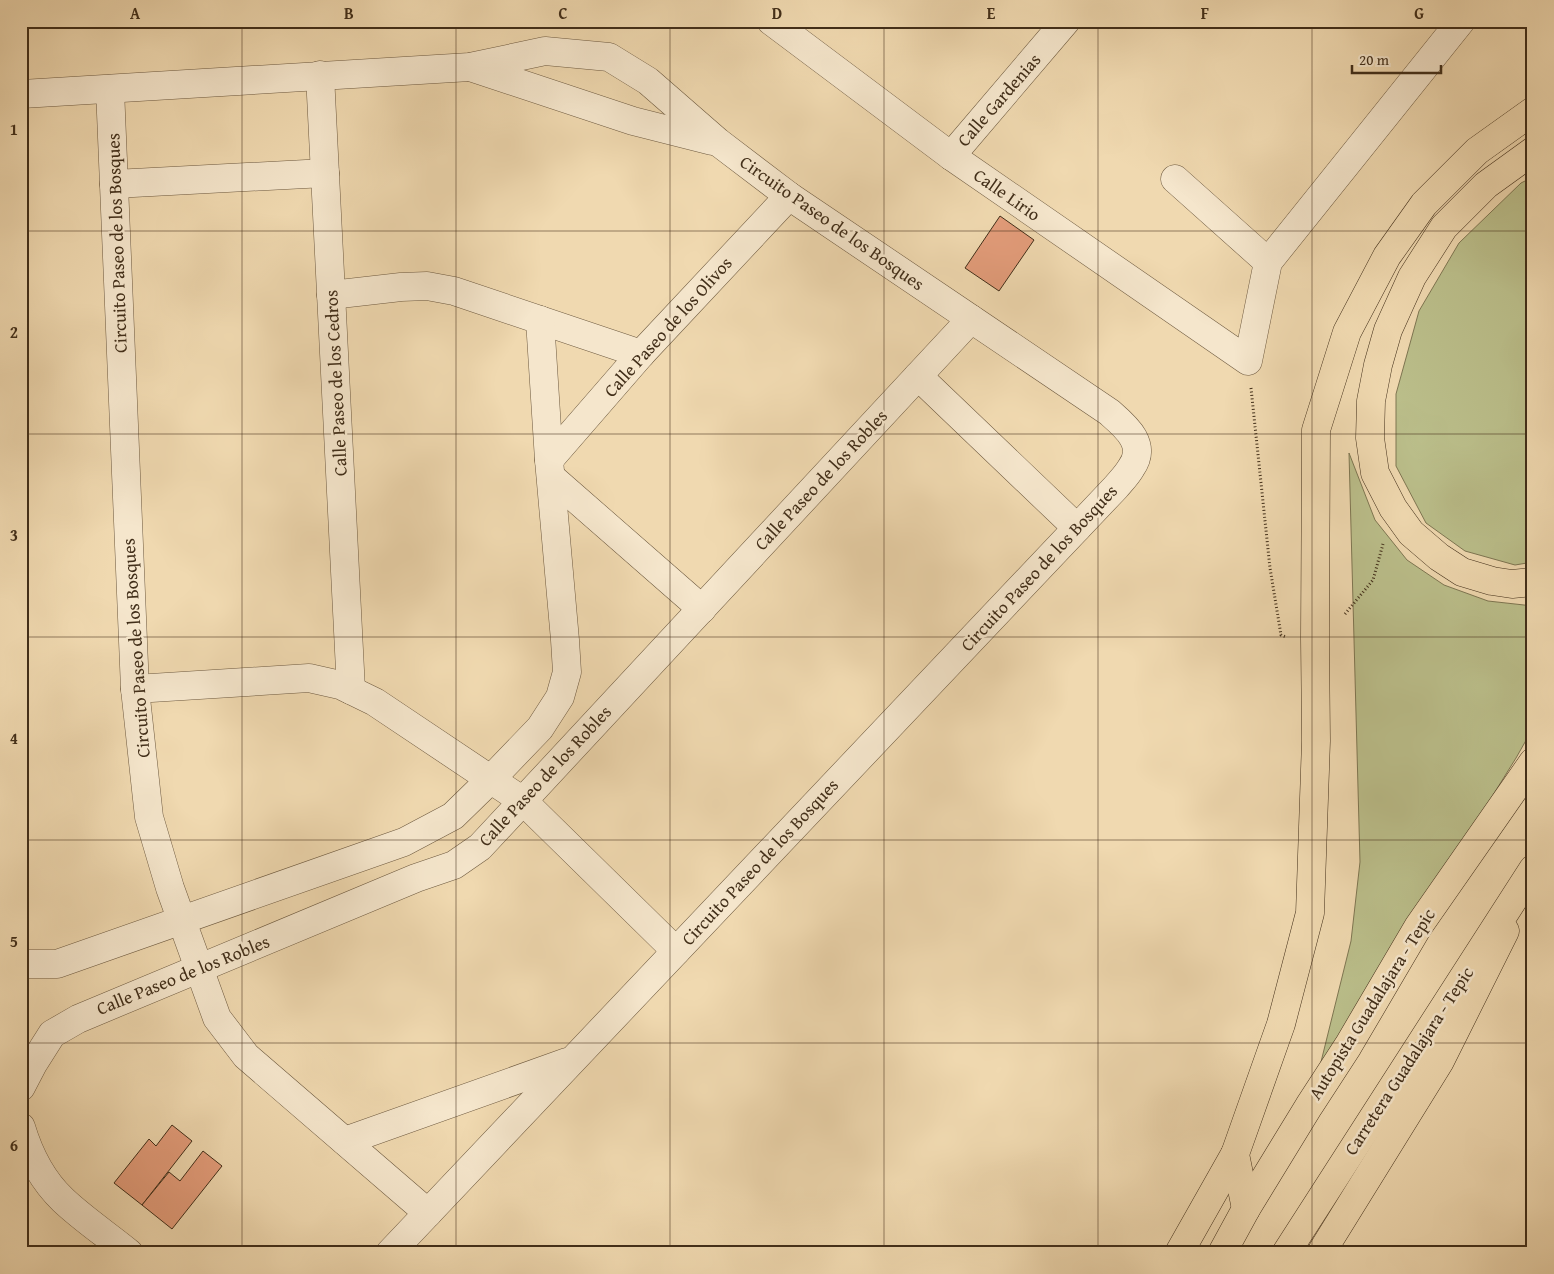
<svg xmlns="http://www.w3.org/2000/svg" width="1554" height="1274" viewBox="0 0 1554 1274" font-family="'Gentium Book Plus',serif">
<rect width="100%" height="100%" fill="#f0d9b0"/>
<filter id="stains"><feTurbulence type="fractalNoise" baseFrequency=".004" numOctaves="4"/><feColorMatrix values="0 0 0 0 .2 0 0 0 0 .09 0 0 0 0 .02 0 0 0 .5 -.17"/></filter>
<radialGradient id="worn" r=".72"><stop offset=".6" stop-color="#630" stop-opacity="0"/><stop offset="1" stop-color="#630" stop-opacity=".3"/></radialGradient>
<g fill="#bbbf8b" stroke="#7e7652">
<path d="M1533,177V562L1515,565L1465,551L1426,523L1396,466V394L1419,311L1459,243L1521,183Z"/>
<path d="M1349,453L1375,520L1407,560L1444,585L1488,601L1533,606V728L1516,758L1317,1078L1351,941L1360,862Z"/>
</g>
<g fill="#e49d7b" stroke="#412e19">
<path d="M1000,216L1034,240L999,291L965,268Z"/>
<path d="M172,1125L192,1141L142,1205L114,1183L149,1139L156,1146Z"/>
<path d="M203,1151L222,1166L172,1229L142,1205L169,1172L180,1181Z"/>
</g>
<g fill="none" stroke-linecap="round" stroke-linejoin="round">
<g stroke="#6d593f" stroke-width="29">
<g id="minor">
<path d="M771,21L951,156L1248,361L1268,262L1461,21"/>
<path d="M470,67L633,121L712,141"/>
<path d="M320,75L351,690"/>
<path d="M110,89L135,689L149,817L170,888L217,1018L246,1056L428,1213"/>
<path d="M22,94L470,67L545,51L609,57L648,81L718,142L789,196L1109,412C1125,426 1148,444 1131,468C1127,475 1121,481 1116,487L390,1253"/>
<path d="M951,156L1066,21"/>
<path d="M1175,179L1268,262"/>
<path d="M114,184L325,173"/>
<path d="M331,295L401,287L427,286L454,291L641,354"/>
<path d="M918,376L1077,528"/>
<path d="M549,460L641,354L789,196"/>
<path d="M551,477L702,609"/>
<path d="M135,689L309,678L340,685L375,702L523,801L676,951"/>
<path d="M21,964H57L404,842L453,816L491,779L540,728L560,697L567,672L565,640L549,460L540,320"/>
<path d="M21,1087L33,1064L52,1034L78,1019L416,878L454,865L480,847L971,319"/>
<path d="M21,1127C29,1154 43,1181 63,1200C83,1219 107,1235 129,1253"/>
<path d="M345,1141L567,1062"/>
</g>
</g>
<g stroke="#412e19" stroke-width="29">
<g id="major">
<path d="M1179,1253L1235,1154"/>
<path d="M1321,1253L1440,1061L1505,931"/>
</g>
</g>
<g stroke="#412e19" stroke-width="29">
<g id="highway">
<path d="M1533,151L1486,185L1444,227L1412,277L1388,330L1378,365L1371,401L1370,438L1375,473L1393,508L1411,533L1439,557L1462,572L1492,581L1512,584L1533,582"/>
<path d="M1246,1209L1235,1154L1281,1024L1310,913L1316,741L1315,638L1316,430L1347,332L1387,256L1424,204L1477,151L1533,111"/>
<path d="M1222,1253L1246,1209L1309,1106L1348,1046L1418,927L1533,762"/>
<path d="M1286,1253L1533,869"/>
</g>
</g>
<g stroke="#412e19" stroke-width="3" stroke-dasharray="1 2.5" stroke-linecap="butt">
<path d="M1251,388L1270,568L1281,635L1286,637"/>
<path d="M1345,614L1373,580L1383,544"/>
</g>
<use href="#minor" stroke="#f5e6cc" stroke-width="28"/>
<use href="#major" stroke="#f0d9b0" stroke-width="28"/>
<use href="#highway" stroke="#f0d9b0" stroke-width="28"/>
</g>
<path fill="none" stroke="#412e19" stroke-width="1" stroke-opacity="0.55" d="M242,21V1253M456,21V1253M670,21V1253M884,21V1253M1098,21V1253M1312,21V1253M21,231H1533M21,434H1533M21,637H1533M21,840H1533M21,1043H1533"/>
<g text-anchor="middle" stroke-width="5" stroke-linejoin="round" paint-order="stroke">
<g font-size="18" fill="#412e19" stroke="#f5e6cc">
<text transform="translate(999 100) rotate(-49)" y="6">Calle Gardenias</text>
<text transform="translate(1007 195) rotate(35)" y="6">Calle Lirio</text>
<text transform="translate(832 223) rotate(35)" y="6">Circuito Paseo de los Bosques</text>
<text transform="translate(117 243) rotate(-92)" y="6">Circuito Paseo de los Bosques</text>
<text transform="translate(668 327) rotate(-48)" y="6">Calle Paseo de los Olivos</text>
<text transform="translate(336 383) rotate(-93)" y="6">Calle Paseo de los Cedros</text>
<text transform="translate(821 480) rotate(-47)" y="6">Calle Paseo de los Robles</text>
<text transform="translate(1039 568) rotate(-47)" y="6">Circuito Paseo de los Bosques</text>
<text transform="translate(136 648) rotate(-94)" y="6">Circuito Paseo de los Bosques</text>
<text transform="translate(545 776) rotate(-47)" y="6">Calle Paseo de los Robles</text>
<text transform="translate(760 862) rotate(-47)" y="6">Circuito Paseo de los Bosques</text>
<text transform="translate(183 975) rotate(-22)" y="6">Calle Paseo de los Robles</text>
<text transform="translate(1372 1004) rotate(-58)" y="6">Autopista Guadalajara - Tepic</text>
<text transform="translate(1409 1061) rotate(-57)" y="6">Carretera Guadalajara - Tepic</text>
</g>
</g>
<rect width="1554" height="1274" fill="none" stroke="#f0d9b0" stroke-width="55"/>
<path d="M1352 65v8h89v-8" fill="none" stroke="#412e19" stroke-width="2.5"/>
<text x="1359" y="65" font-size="15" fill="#412e19" stroke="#f5e6cc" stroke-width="4" paint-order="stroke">20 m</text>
<rect x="28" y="28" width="1498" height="1218" fill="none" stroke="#412e19" stroke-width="2"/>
<g font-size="16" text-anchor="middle" font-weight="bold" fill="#412e19">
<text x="135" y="19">A</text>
<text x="349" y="19">B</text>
<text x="563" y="19">C</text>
<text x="777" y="19">D</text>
<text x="991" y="19">E</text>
<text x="1205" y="19">F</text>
<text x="1419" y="19">G</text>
<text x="14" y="135">1</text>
<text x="14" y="338">2</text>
<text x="14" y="541">3</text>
<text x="14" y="744">4</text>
<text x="14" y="947">5</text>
<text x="14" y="1151">6</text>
</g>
<rect width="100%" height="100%" filter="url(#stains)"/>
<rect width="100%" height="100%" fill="url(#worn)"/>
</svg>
